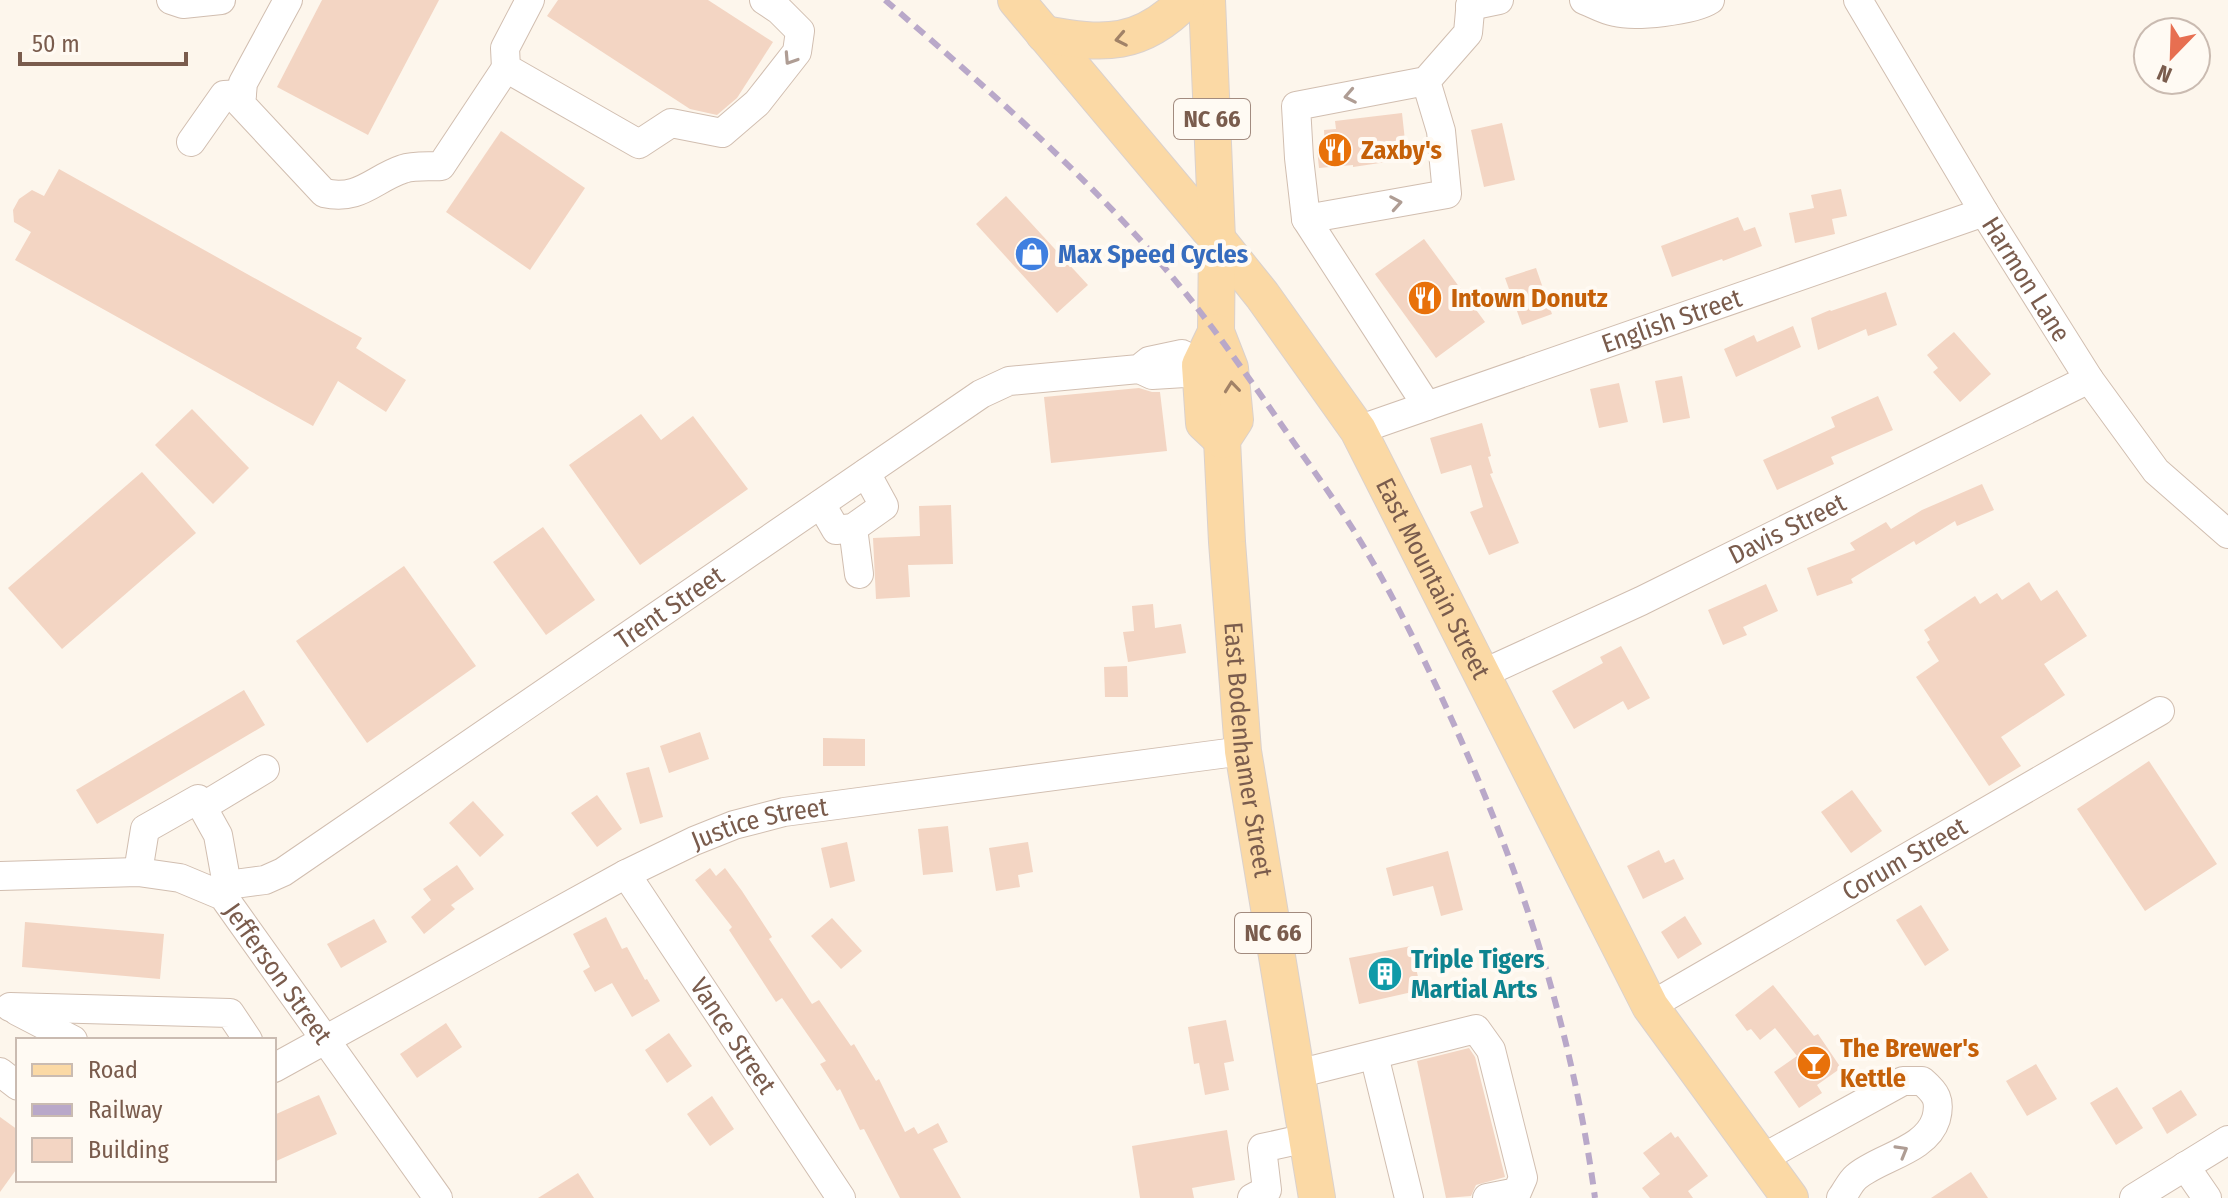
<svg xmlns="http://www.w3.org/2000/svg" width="2228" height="1198" viewBox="0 0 2228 1198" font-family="'Fira Sans Condensed',sans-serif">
<rect width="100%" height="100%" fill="#fdf6ec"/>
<g fill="#f3d5c3">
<path d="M322,0H439L368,135L277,87Z"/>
<path d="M558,0H708L773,42L737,98L717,115L690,109L547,16Z"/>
<path d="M1402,113L1407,159L1353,167V165L1319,168L1317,149H1325L1324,130L1336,129L1335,121Z"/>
<path d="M1502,123L1515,180L1484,187L1471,130Z"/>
<path d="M501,131L585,188L530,270L446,212Z"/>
<path d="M59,169L362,338L356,348L406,380L386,412L338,381L313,426L15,260L31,232L14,222L13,210L19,199L32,190L44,196Z"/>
<path d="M1841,189L1847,216L1832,219L1835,234L1795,243L1789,213L1814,208L1811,195Z"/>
<path d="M1006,196L1088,285L1057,313L976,224Z"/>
<path d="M1738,217L1744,231L1755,227L1762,246L1723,261L1722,259L1672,277L1661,246Z"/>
<path d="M1424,239L1485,322L1436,358L1375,274Z"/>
<path d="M1536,268L1552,314L1522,325L1505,278Z"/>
<path d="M1886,292L1897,325L1868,336L1866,329L1818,350L1811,318L1830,310L1831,311Z"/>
<path d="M1793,326L1801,347L1736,377L1724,349L1754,335L1757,342Z"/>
<path d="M1954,332L1991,374L1960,402L1933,372L1938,368L1927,355Z"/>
<path d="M1682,376L1690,418L1663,423L1655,381Z"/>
<path d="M1619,383L1628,422L1599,428L1590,389Z"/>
<path d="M1139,388L1152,392H1160L1167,451L1051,463L1044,397Z"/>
<path d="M1878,396L1893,430L1831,457L1834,464L1777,490L1763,460L1835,427L1831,417Z"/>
<path d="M192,409L249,468L213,504L155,445Z"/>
<path d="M641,414L661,440L693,416L748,489L640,565L569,465Z"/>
<path d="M1482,423L1491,456L1488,457L1493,473L1490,474L1519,543L1489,555L1470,512L1483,507L1471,465L1441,474L1430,438Z"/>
<path d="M142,472L196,533L62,649L8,588Z"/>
<path d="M1982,484L1994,510L1957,526L1955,521L1916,545L1914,541L1851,579L1853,583L1817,596L1807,568L1855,550L1850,543L1886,522L1891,529L1922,510Z"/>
<path d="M951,505L953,564L908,565L910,597L876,599L873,538L920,536L919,506Z"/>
<path d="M543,527L595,600L546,635L493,562Z"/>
<path d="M404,566L476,666L367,743L296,641Z"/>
<path d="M2029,582L2041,601L2057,590L2087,636L2044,664L2065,695L2001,737L2021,766L1989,786L1916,677L1939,661L1927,642L1930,640L1924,630L1975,596L1980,604L1997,593L2002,600Z"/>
<path d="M1766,584L1778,611L1743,627L1747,635L1723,645L1708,610Z"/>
<path d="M1153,604L1155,628L1181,624L1186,653L1128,662L1123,632L1134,631L1132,606Z"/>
<path d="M1621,646L1650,698L1628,710L1623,701L1574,729L1552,691L1603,663L1600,657Z"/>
<path d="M1127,666L1128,697H1105L1104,667Z"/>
<path d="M244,690L265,725L97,824L76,790Z"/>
<path d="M700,732L709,759L669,773L660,746Z"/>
<path d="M823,738L865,739V766H823Z"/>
<path d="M2149,761L2217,864L2145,911L2077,809Z"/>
<path d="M649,767L663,817L640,824L626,773Z"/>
<path d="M1852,790L1882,831L1851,853L1821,812Z"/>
<path d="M597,795L622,829L597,847L571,813Z"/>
<path d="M473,801L504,835L480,857L449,823Z"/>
<path d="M948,826L953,872L923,875L918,829Z"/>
<path d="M847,842L855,881L830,888L821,848Z"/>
<path d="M1028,842L1033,872L1018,875L1020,887L996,891L989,848Z"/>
<path d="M1659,850L1665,863L1674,859L1684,879L1643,899L1627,866Z"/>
<path d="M1448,851L1463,910L1441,916L1433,886L1393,896L1386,868Z"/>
<path d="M457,865L474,889L451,905L455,909L424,934L411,917L431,900L423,889Z"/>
<path d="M710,868L716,876L725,868L742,891L772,937L769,939L812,1004L819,1000L851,1046L854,1044L876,1081L879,1079L905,1132L914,1127L918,1134L938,1123L948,1142L933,1149L961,1198H900L864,1129L860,1130L840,1089L837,1091L820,1064L826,1061L782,998L776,1002L729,930L732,927L695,880Z"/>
<path d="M1921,905L1949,950L1925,966L1896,920Z"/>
<path d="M1685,916L1702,944L1678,959L1661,932Z"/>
<path d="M606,917L622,949L627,947L645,980L647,979L660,1001L632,1017L612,983L595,992L583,971L590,967L573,934Z"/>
<path d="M832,918L862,951L841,969L811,936Z"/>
<path d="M374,919L387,942L341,968L327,944Z"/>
<path d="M25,922L164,934L160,979L22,967Z"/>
<path d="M1411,946L1421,990L1359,1004L1349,958Z"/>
<path d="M1773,985L1814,1036L1818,1034L1841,1068L1817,1085L1822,1093L1799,1108L1774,1072L1797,1056L1775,1028L1760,1040L1751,1029L1747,1031L1735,1015Z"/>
<path d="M1226,1020L1234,1061L1224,1063L1229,1090L1205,1095L1199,1063L1194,1064L1188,1027Z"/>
<path d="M446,1023L462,1047L417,1078L400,1054Z"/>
<path d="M669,1033L692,1066L667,1083L645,1050Z"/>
<path d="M1469,1048L1475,1057L1505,1177L1476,1185L1471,1196L1446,1198L1417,1061Z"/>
<path d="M2036,1064L2057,1099L2027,1116L2006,1081Z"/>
<path d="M2117,1087L2143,1128L2116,1145L2090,1103Z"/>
<path d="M2181,1090L2197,1115L2167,1134L2152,1108Z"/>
<path d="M319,1095L337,1134L274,1162V1115Z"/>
<path d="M712,1096L734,1129L710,1146L687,1114Z"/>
<path d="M0,1117L18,1130V1167L0,1192Z"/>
<path d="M1227,1130L1235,1180L1192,1188L1194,1198H1140L1132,1146Z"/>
<path d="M1671,1132L1675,1138L1678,1136L1708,1176L1688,1191L1693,1198H1650L1642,1188L1660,1174L1643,1153Z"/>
<path d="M1971,1172L1988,1198H1931Z"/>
<path d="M578,1173L594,1198H538Z"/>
</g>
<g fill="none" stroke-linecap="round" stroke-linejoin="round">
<g stroke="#d1beb0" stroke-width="30">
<g id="minor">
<path d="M171,0L183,4L221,0"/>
<path d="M288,0L243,83L241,104L324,193C360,201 373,179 403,169C414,165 429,167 441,166L506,68"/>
<path d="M530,0L505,48L506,68L639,144L671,123L722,133L757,103L797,52L800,31L779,10L764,0"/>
<path d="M1584,0C1594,4 1604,10 1615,12C1635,17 1693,11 1710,0"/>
<path id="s1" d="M1858,0L1984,212L2089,379L2156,471L2228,534"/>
<path d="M1470,6L1499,0"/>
<path d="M1426,81L1441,131L1447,194L1306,219L1299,158L1296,106L1426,81L1468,33L1471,0"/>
<path d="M191,142L224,95L242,94"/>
<path d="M1306,219L1427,406"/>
<path id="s2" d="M1358,430L1984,212"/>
<path d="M821,504L836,530L853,528L884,506L866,473"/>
<path d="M853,528L859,574"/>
<path id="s3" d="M1482,674L1641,601L2089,379"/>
<path d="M202,807L265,769"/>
<path d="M138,872L145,829L198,799L218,835L227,885"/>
<path id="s4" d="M626,874L841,1198"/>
<path id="s5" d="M0,876L138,872L180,878L223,896L438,1198"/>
<path id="s6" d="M223,896L227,885L265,880L283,872L981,394L1009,381L1139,369L1152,375L1185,373L1200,365L1182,354L1149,361L1139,369"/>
<path id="s7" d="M1650,1006L2160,711"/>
<path d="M10,1007L230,1013L248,1040"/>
<path d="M17,1011L73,1040"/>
<path d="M1374,1055L1409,1198"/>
<path id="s8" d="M274,1068L626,874L694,841L734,825L784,812L1243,751"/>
<path d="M0,1072L18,1086"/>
<path d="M1297,1074L1476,1029L1491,1050L1523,1178L1517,1192L1487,1198"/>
<path d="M1761,1159L1903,1081H1922C1936,1093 1941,1100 1936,1119C1926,1151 1879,1157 1856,1177C1850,1182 1846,1192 1841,1198"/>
<path d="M2185,1166L2207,1198"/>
<path d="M1252,1198L1267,1190L1262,1148L1307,1138"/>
<path d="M2134,1198L2228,1140"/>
</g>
</g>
<g stroke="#dad1cd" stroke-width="38">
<g id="major">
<path id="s9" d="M1016,0L1217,239L1262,295L1358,430L1650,1006L1790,1198"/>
<path id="s10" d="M1207,0L1217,239L1216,332L1230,368L1235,420L1222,440L1227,542L1243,751L1317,1198"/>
<path d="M1044,34C1104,45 1141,47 1186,0"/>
<path d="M1216,332L1200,365L1204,423L1222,440"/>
</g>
</g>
<use href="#minor" stroke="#fff" stroke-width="28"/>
<use href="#major" stroke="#fbd9a5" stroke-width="36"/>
<path stroke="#b9a8c9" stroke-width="6" stroke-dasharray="12 8" stroke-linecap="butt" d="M885,0C984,86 1085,173 1169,273C1206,317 1239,364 1272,411C1304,458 1339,504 1368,554C1397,603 1422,655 1446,707C1519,864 1572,1026 1595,1198"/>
</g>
<defs><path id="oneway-chevron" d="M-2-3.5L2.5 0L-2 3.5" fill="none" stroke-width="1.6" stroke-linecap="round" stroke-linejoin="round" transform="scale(2)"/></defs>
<g stroke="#a18267">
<use href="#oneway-chevron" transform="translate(1121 39) rotate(169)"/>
<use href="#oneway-chevron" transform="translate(1232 387) rotate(-96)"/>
</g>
<g stroke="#af9d94">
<use href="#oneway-chevron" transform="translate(790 59) rotate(123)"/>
<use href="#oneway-chevron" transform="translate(1350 96) rotate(169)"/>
<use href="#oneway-chevron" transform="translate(1396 203) rotate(-10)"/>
<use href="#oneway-chevron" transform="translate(1902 1151) rotate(-30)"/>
</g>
<defs>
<g id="restaurant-disc" transform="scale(1.8)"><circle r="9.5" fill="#e8710a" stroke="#fffaf3"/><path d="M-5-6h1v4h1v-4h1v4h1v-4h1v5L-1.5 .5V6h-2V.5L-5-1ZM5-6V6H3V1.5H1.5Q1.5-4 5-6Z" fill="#fff"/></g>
<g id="shop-disc" transform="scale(1.8)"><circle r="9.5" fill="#3f7fe0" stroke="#fffaf3"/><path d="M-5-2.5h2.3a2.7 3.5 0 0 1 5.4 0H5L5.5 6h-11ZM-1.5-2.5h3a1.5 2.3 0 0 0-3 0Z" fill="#fff"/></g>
<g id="building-disc" transform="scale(1.8)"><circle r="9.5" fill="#0f9aa8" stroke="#fffaf3"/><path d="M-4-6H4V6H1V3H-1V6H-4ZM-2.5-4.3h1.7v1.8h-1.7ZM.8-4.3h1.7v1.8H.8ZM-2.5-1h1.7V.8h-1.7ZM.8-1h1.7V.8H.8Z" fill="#fff"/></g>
<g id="bar-disc" transform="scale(1.8)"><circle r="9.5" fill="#e8710a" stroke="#fffaf3"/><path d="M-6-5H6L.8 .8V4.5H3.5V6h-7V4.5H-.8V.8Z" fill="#fff"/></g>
</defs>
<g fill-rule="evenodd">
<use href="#restaurant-disc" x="1335" y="150"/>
<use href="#shop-disc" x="1032" y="254"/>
<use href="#restaurant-disc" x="1425" y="298"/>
<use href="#building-disc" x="1385" y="974"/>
<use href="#bar-disc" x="1814" y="1063"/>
</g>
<g text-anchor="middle" stroke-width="8" stroke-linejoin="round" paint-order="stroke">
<g fill="#fffaf3" stroke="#a28b7f" stroke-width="2">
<rect x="1174" y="99" width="76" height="40" rx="6"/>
<rect x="1235" y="913" width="76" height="40" rx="6"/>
</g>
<g font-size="24" font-weight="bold" fill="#7a5c4d">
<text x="1212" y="127">NC 66</text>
<text x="1273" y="941">NC 66</text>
</g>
<g font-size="26" font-weight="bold" fill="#c56008" stroke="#fffaf3" text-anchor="start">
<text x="1361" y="159">Zaxby's</text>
<text x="1451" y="307">Intown Donutz</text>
<text x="1840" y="1057">The Brewer's<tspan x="1840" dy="30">Kettle</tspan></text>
</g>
<g font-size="26" font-weight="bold" fill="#366cbe" stroke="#fffaf3" text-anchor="start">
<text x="1058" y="263">Max Speed Cycles</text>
</g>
<g font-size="26" fill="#7a5c4d" stroke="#fffaf3">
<text dy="9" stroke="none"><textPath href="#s1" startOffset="326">Harmon Lane</textPath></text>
<text dy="9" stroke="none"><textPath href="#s2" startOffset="332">English Street</textPath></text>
<text dy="9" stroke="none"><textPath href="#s3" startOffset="338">Davis Street</textPath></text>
<text dy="9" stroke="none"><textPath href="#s9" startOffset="716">East Mountain Street</textPath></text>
<text dy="9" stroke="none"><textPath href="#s6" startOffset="538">Trent Street</textPath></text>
<text dy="9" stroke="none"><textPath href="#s10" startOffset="758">East Bodenhamer Street</textPath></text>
<text dy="9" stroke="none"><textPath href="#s8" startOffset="546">Justice Street</textPath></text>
<text dy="9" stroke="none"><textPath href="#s7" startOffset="294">Corum Street</textPath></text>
<text dy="9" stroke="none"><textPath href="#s5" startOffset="322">Jefferson Street</textPath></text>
<text dy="9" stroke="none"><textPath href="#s4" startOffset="194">Vance Street</textPath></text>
</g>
<g font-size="26" font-weight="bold" fill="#0d838f" stroke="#fffaf3" text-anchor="start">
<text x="1411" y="968">Triple Tigers<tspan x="1411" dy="30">Martial Arts</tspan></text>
</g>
</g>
<rect x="16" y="1038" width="260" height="144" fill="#fffaf3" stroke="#cabbb1" stroke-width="2"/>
<rect x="32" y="1064" width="40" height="12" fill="#fbd9a5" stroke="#cabbb1" stroke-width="2"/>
<text x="88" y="1078" font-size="24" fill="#7a5c4d">Road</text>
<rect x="32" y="1104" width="40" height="12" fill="#b9a8c9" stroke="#cabbb1" stroke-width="2"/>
<text x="88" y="1118" font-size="24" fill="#7a5c4d">Railway</text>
<rect x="32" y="1138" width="40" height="24" fill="#f3d5c3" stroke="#cabbb1" stroke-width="2"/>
<text x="88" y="1158" font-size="24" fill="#7a5c4d">Building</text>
<g transform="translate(2172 56) rotate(203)"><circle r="38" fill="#fffaf3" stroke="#cabbb1" stroke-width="2"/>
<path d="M0-6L14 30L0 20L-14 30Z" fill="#e76f51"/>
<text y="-12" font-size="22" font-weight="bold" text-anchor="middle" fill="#7a5c4d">N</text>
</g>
<path d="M20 52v12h166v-12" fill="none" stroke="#7a5c4d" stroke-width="4"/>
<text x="32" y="52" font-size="24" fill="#7a5c4d" stroke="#fffaf3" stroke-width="6" paint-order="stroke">50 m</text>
</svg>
